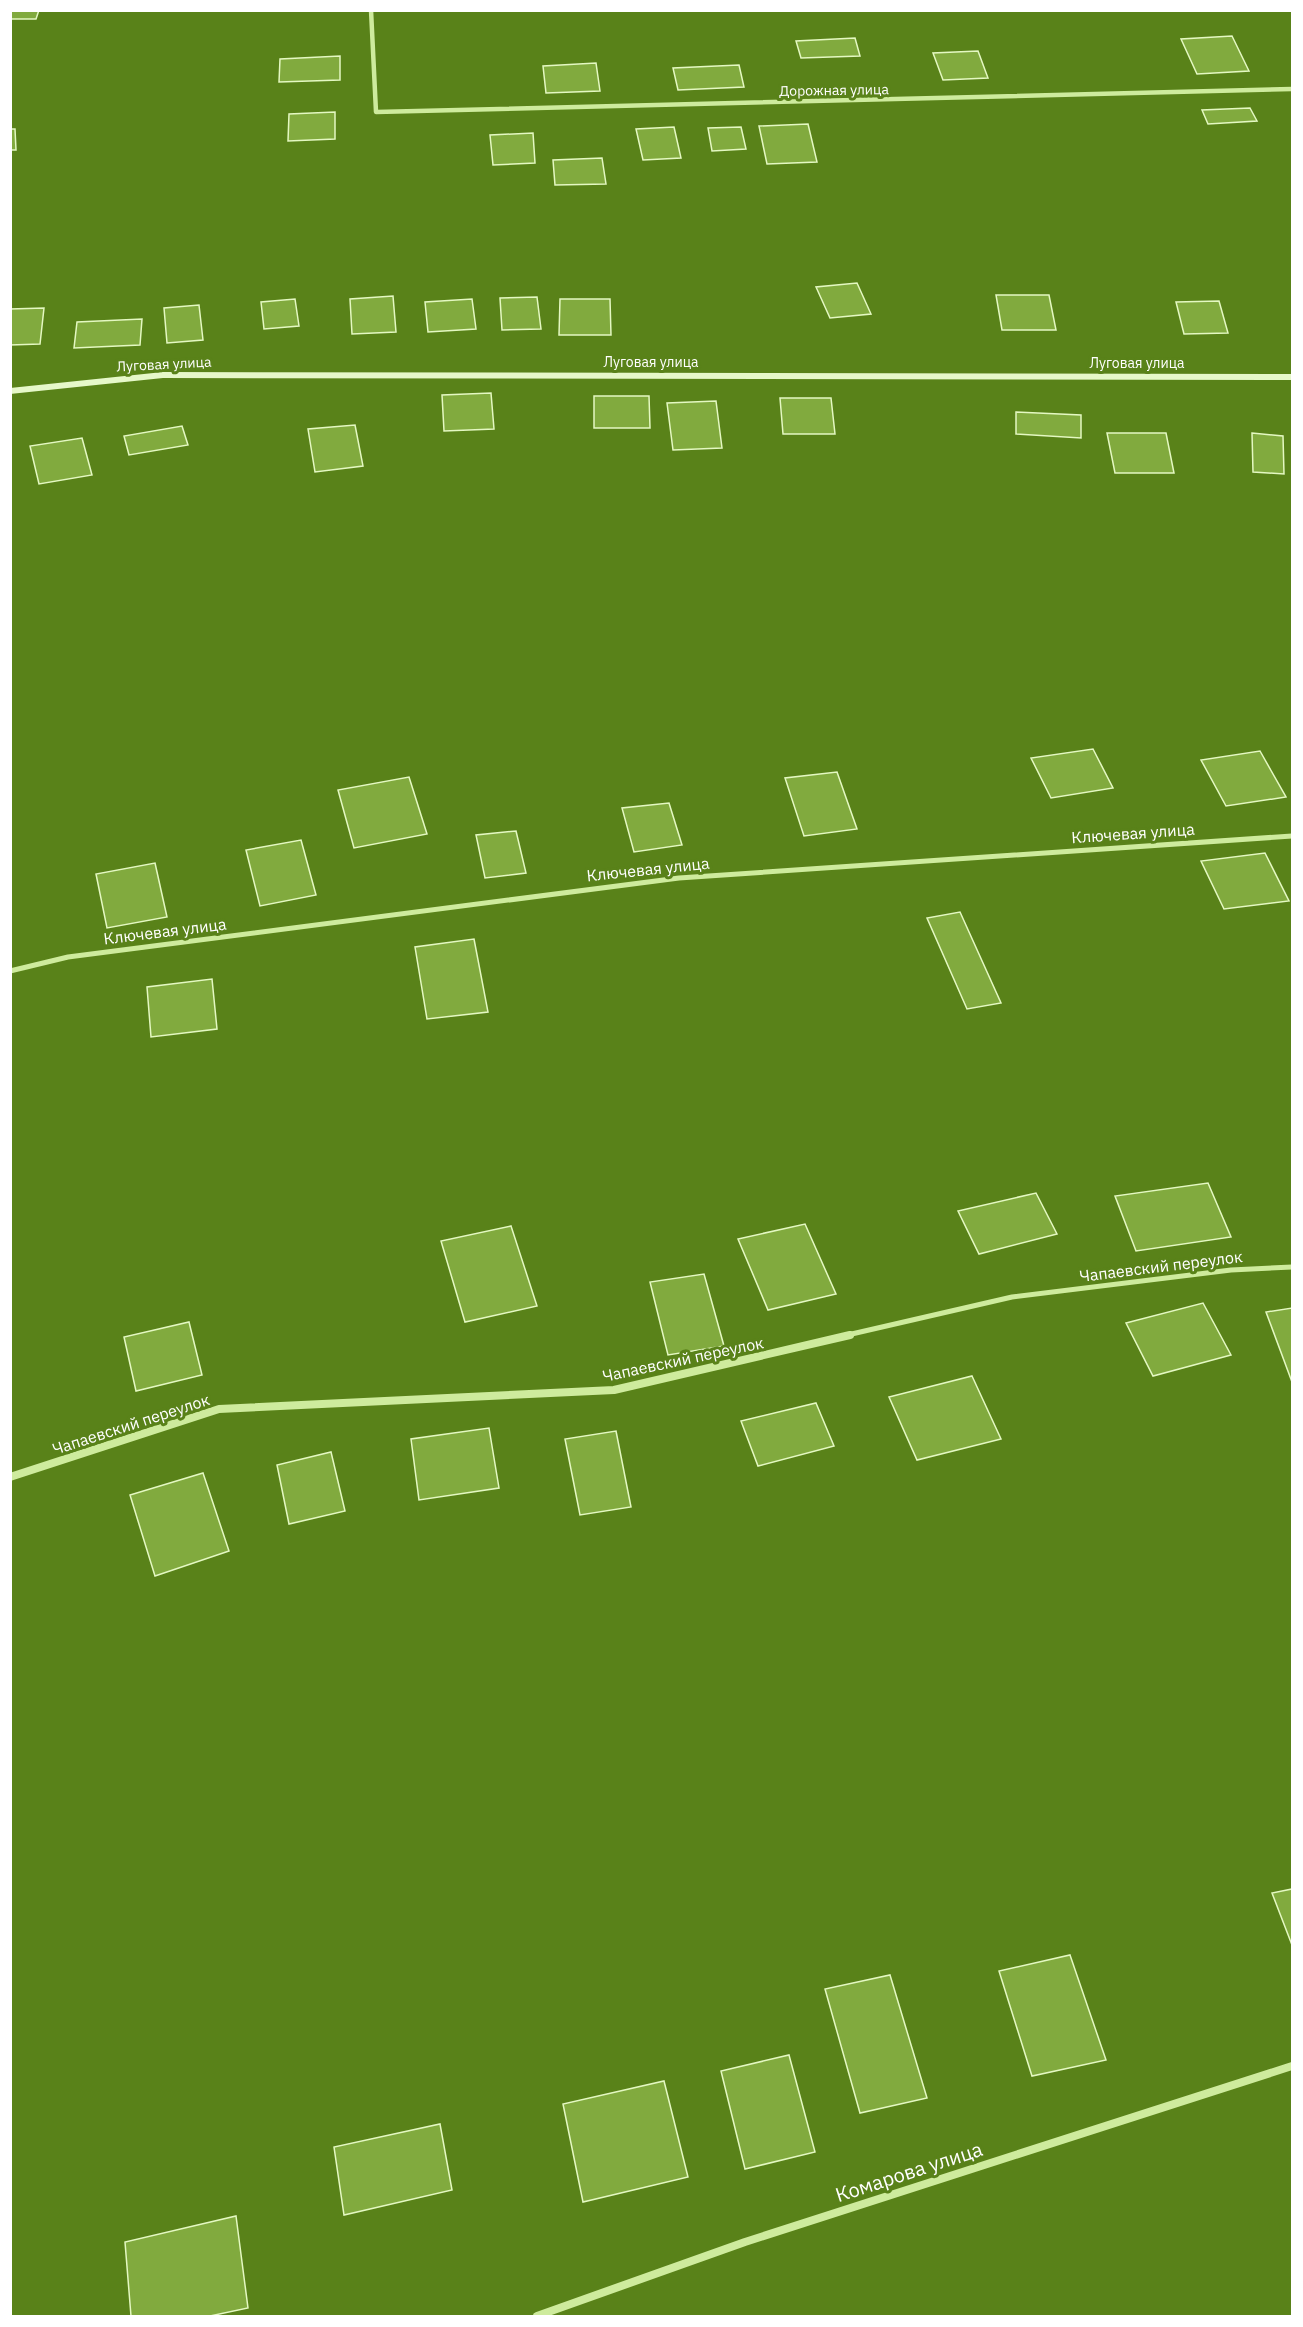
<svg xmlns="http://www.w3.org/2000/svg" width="1303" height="2327" viewBox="0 0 1303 2327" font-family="'IBM Plex Sans',sans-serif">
<rect width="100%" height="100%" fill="#598219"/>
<g fill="#81aa3e" stroke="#e4f8c2" stroke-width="1.5">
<path d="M10,10H39L36,19H10Z"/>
<path d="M1232,36L1249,71L1197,74L1181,39Z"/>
<path d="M855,38L860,56L801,58L796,41Z"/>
<path d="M978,51L988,78L943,80L933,53Z"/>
<path d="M340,56V80L279,82L280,59Z"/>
<path d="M596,63L600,91L546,93L543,66Z"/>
<path d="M739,65L744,87L678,90L673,68Z"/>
<path d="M1250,108L1257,121L1208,124L1202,110Z"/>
<path d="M335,112V139L288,141L289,114Z"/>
<path d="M808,124L817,162L767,164L759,126Z"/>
<path d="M674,127L681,158L643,160L636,129Z"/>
<path d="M741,127L746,149L712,151L708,128Z"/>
<path d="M10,129H15L16,150H10Z"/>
<path d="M533,133L535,163L493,165L490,135Z"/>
<path d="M602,158L606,184L555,185L553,160Z"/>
<path d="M857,283L871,314L830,318L816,287Z"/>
<path d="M996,295H1049L1056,330H1002Z"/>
<path d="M393,296L396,332L352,334L350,299Z"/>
<path d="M537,297L541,329L502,330L500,298Z"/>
<path d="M295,299L299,326L264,329L261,302Z"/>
<path d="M472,299L476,329L428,332L425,302Z"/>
<path d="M560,299H610L611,335H559Z"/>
<path d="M1219,301L1228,333L1184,334L1176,302Z"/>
<path d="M199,305L203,340L167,343L164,308Z"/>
<path d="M44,308L40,344L10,345V309Z"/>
<path d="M142,319L140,345L74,348L77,322Z"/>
<path d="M491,393L494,429L444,431L442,395Z"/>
<path d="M594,396H649L650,428H594Z"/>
<path d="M780,398H831L835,434H783Z"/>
<path d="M716,401L722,448L673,450L667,403Z"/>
<path d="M1016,412L1081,415V438L1016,434Z"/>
<path d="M355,425L363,466L315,472L308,429Z"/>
<path d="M182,426L188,445L129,455L124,436Z"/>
<path d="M1107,433H1166L1174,473H1115Z"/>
<path d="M1252,433L1283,436L1284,474L1253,472Z"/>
<path d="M82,438L92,475L39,484L30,446Z"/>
<path d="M1093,749L1113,788L1051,798L1031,758Z"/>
<path d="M1260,751L1286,797L1226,806L1201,760Z"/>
<path d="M837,772L857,829L804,836L785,778Z"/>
<path d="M409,777L427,834L354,848L338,790Z"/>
<path d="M669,803L682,845L634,852L622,808Z"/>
<path d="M516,831L526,873L485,878L476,835Z"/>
<path d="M301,840L316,895L260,906L246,850Z"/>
<path d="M1265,853L1289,901L1224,909L1201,861Z"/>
<path d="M155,863L167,917L107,928L96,874Z"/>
<path d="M960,912L1001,1003L967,1009L927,918Z"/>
<path d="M474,939L488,1012L427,1019L415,947Z"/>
<path d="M212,979L217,1029L151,1037L147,987Z"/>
<path d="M1208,1183L1231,1237L1136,1251L1115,1196Z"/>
<path d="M1036,1193L1057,1234L979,1254L958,1211Z"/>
<path d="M805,1224L836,1294L768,1310L738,1239Z"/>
<path d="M511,1226L537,1306L465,1322L441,1241Z"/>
<path d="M704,1274L724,1346L668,1355L650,1282Z"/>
<path d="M1203,1303L1231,1355L1153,1376L1126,1323Z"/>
<path d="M1292,1308V1382L1266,1312Z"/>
<path d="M189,1322L202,1375L136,1391L124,1337Z"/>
<path d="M972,1376L1001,1439L917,1460L889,1397Z"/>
<path d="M816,1403L834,1446L758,1466L741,1421Z"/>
<path d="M489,1428L499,1488L419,1500L411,1439Z"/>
<path d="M616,1431L631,1507L580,1515L565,1439Z"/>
<path d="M331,1452L345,1511L289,1524L277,1465Z"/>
<path d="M203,1473L229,1551L155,1576L130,1495Z"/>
<path d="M1292,1889V1945L1272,1893Z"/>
<path d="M1070,1955L1106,2060L1032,2076L999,1971Z"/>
<path d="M890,1975L927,2098L860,2113L825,1989Z"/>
<path d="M789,2055L815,2152L745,2169L721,2071Z"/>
<path d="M664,2081L688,2177L583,2202L563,2104Z"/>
<path d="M440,2124L452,2190L344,2215L334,2147Z"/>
<path d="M236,2216L248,2308L210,2316H131L125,2242Z"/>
</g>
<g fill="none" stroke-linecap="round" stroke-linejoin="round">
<path stroke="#ceeb9d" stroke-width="4.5" d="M371,10L376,112L1292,89"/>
<g stroke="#ceeb9d" stroke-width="5">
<path d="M10,971L68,957L679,878L1292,836"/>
<path d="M843,1336L1012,1297L1231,1270L1292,1267"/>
</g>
<g stroke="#ceeb9d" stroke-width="8">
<path d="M10,1477L219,1409L614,1390L850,1335"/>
<path d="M537,2316L745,2242L1292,2066"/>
</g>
<path fill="#e6f8c9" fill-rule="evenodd" d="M163,372L1292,374V380L163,378L10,394V388Z"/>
</g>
<g text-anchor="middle" stroke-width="6" stroke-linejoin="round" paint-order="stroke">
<g font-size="14" fill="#fff" stroke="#598219">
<text transform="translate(834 90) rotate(-1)" y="5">Дорожная улица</text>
<text x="651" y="367">Луговая улица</text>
<text x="1137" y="368">Луговая улица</text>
<text transform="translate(164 364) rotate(-3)" y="5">Луговая улица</text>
</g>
<g font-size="16" fill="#fff" stroke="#598219">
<text transform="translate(1133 833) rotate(-4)" y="6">Ключевая улица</text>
<text transform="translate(648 869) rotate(-6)" y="6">Ключевая улица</text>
<text transform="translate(165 931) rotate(-7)" y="6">Ключевая улица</text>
<text transform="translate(1161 1266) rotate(-7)" y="6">Чапаевский переулок</text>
<text transform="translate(683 1359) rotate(-12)" y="6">Чапаевский переулок</text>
<text transform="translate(131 1424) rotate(-18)" y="6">Чапаевский переулок</text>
</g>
<g font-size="20" fill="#fff" stroke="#598219">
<text transform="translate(909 2172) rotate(-18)" y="7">Комарова улица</text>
</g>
</g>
<rect width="1303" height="2327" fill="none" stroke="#ffffff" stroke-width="24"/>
</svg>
